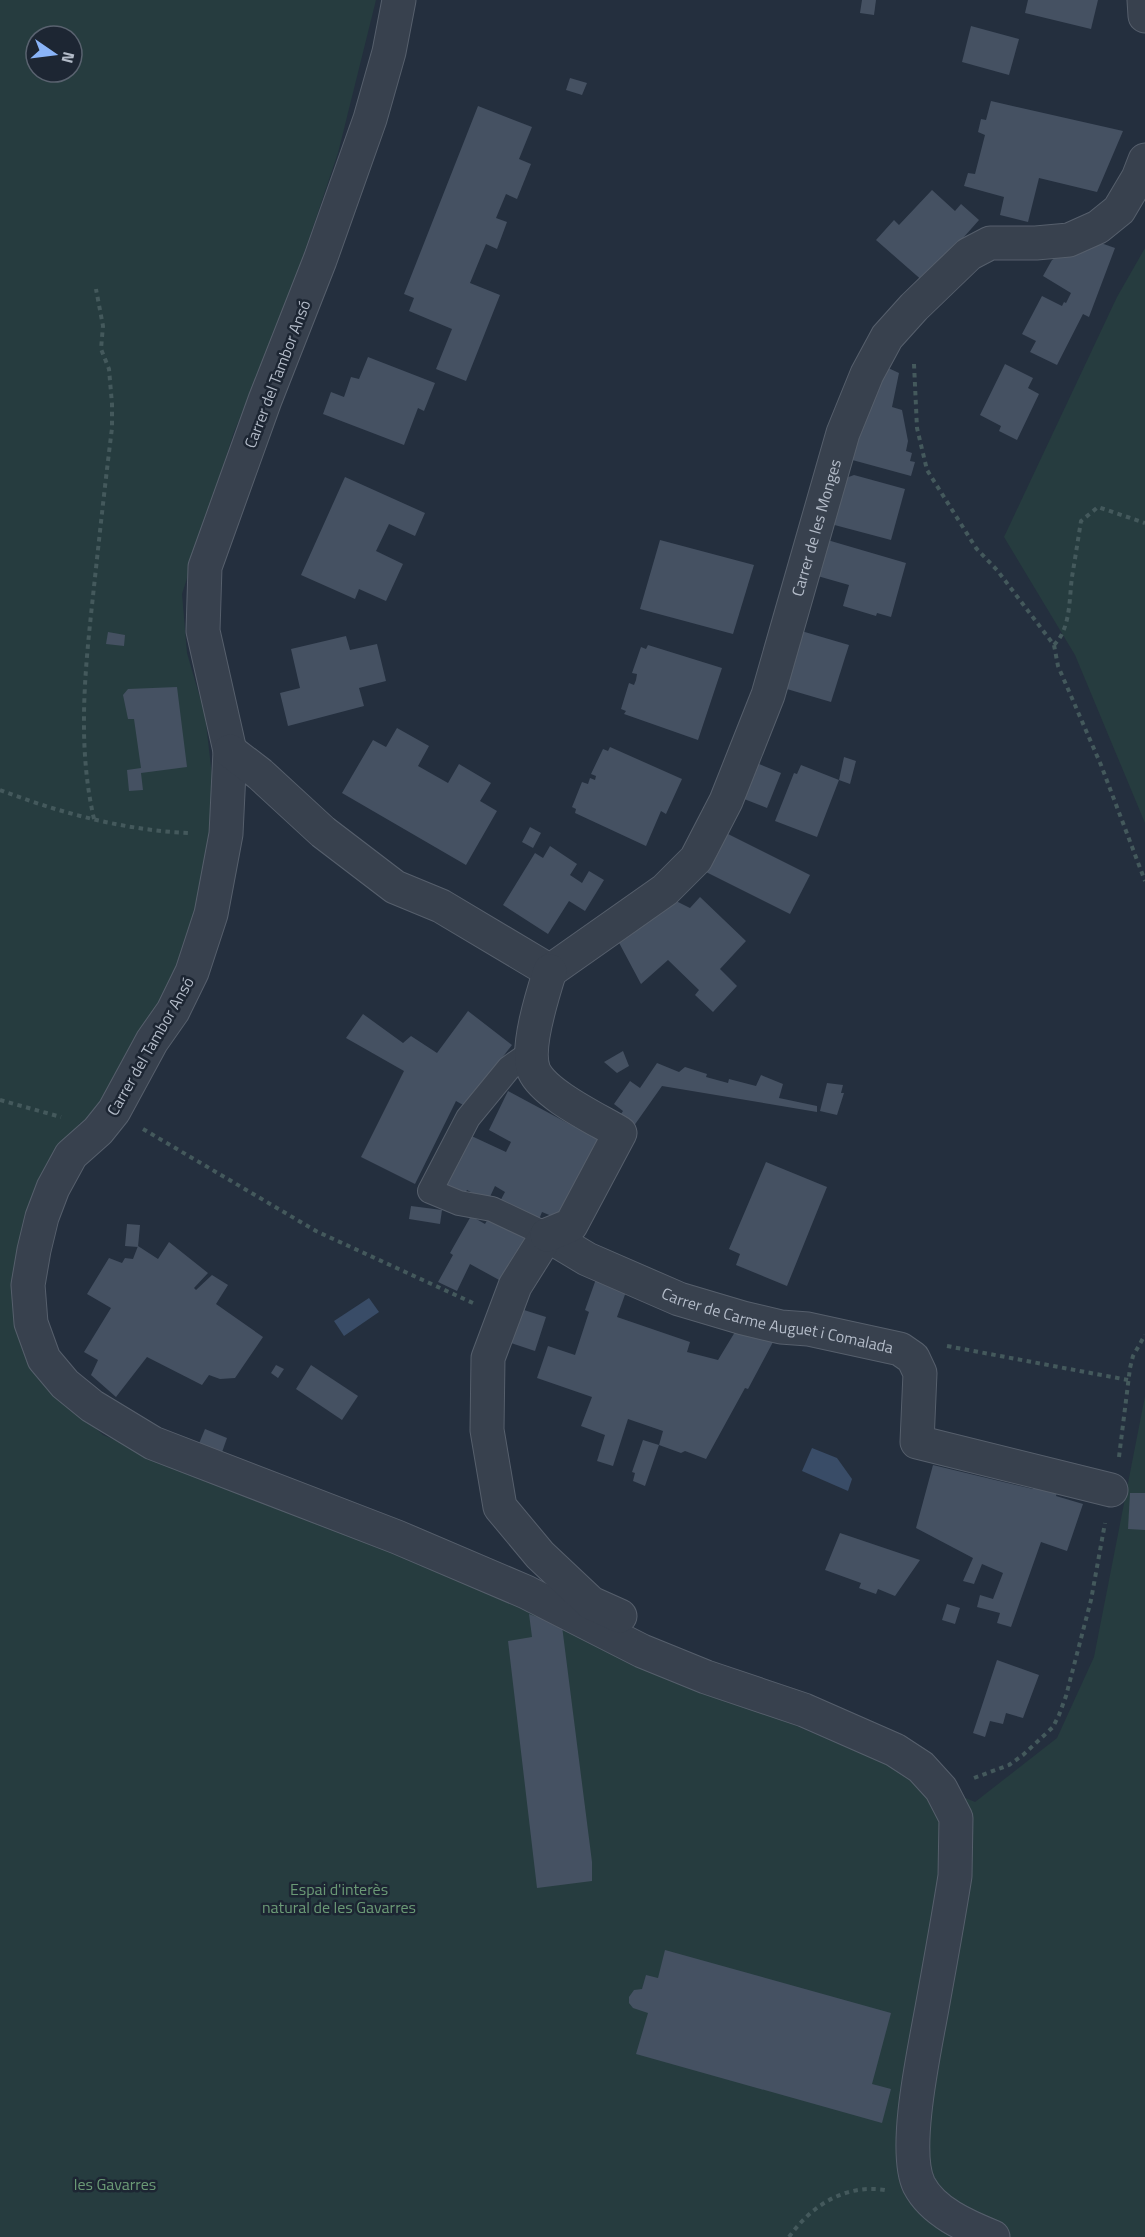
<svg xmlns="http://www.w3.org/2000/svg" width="1145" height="2237" viewBox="0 0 1145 2237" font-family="'Titillium Web',sans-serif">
<rect width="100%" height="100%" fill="#242f3e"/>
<g fill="#263c3f" fill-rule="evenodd">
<path d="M0,0H376L338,153L285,310L234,432L182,594L187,653L205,715L212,775L211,914L98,1131L80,1123L56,1158L36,1372L103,1435L389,1552L975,1802L1057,1738L1094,1657L1145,1396V2237H0ZM36,36H72V72H36Z"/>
<path d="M1145,248V823L1075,655L1004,537L1117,297Z"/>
</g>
<g fill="#394c67">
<path d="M369,1298L379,1312L344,1336L334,1321Z"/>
<path d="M812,1448L837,1458L852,1479L848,1491L802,1471Z"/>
</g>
<g fill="#455162">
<path d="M862,0H876L874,15L860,13Z"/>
<path d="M1028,0H1098L1091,29L1025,13Z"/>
<path d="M971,26L1019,39L1009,75L962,62Z"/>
<path d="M570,78L587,83L582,95L566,90Z"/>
<path d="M991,101L1123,131L1097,192L1039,178L1028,222L1000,215L1004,197L964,186L968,173L975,174L985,135L978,132L981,119L986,120Z"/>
<path d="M478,106L532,127L519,159L531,164L517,199L506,194L496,218L507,222L497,249L486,244L470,283L500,295L466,381L436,369L452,329L409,311L414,298L404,294Z"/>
<path d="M932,190L955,211L961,204L979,220L924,282L876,240L894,220L899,225Z"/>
<path d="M1098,242L1115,248L1089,317L1083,314L1057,365L1030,352L1036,341L1022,334L1042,296L1062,306L1064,302L1066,303L1071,293L1043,276L1052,260L1065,252Z"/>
<path d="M368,357L435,383L424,411L418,408L404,445L323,414L331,392L344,397L351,377L359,379Z"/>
<path d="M1005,364L1033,378L1028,388L1039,394L1017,440L999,431L1001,426L980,415Z"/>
<path d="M884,366L899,373L892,407L902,410L908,441L906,451L912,453L910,461L915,462L911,476L845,458Z"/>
<path d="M854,475L905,489L891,540L827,523L838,481Z"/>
<path d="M345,477L425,513L415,536L389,524L376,551L403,564L386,601L359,589L355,599L301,575Z"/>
<path d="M824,539L906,563L891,617L877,613L876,616L843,606L849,585L814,575Z"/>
<path d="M660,540L754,565L733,634L640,609Z"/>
<path d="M798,630L849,645L831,702L780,687Z"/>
<path d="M108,632L125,635L124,646L106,644Z"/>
<path d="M346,636L350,650L377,644L386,681L359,688L364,706L288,726L280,693L300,688L291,649Z"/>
<path d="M648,645L722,668L698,740L624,714L626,711L621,709L629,683L634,685L636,680L637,674L632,673L641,647L646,649Z"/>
<path d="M177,687L187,767L141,773L143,790L129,791L127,770L141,768L134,719H128L123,695L128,689Z"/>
<path d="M397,728L429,746L418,766L448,783L459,764L491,783L480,801L497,811L466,865L342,793L373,740L386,747Z"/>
<path d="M610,747L682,779L666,814L661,811L646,846L575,813L576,809L572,807L582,782L588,784L590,778L595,780L596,776L591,774L603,749L608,751Z"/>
<path d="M844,757L856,761L850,784L839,780Z"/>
<path d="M754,762L781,773L767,808L739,797Z"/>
<path d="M801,765L839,780L817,837L775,821L794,773L797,774Z"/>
<path d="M530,827L541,833L533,848L522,842Z"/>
<path d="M724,832L810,875L790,914L704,871Z"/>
<path d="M550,846L577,864L570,875L582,883L589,871L604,880L585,911L569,901L548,934L503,905L535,853L543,858Z"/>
<path d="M700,897L746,941L720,969L737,986L713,1012L695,995L699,990L668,960L641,984L617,939L672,899L690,908Z"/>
<path d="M468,1011L512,1045L465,1106L456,1101L415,1184L361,1157L404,1071L346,1038L363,1014L403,1043L411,1036L437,1053Z"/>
<path d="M623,1051L629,1066L617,1073L604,1062Z"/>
<path d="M657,1063L679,1072L685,1067L707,1074L706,1077L728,1083L729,1079L756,1086L761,1075L783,1084L779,1098L817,1106V1112L662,1086L631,1130L617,1120L623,1111L614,1104L630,1081L640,1088Z"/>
<path d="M827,1083L843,1085L841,1093H844L837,1115L820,1111Z"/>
<path d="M508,1091L601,1141L559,1219L542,1212L538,1222L498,1205L505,1192L495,1186L488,1201L467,1190L463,1197L439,1184L465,1133L506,1152L511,1142L489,1130Z"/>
<path d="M766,1162L827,1187L787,1286L736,1265L740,1254L729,1249Z"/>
<path d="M411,1206L442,1210L440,1224L409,1219Z"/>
<path d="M471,1216L485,1224L489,1217L532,1236L501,1281L470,1264L457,1291L438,1282L453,1255L450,1253Z"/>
<path d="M127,1224L140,1225L138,1247L125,1246Z"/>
<path d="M169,1242L208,1273L194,1288L196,1290L212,1275L228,1285L216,1304L263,1337L235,1378L220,1379L209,1375L202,1385L147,1357L116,1397L91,1375L98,1360L84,1352L111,1308L87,1294L109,1258L122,1263L125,1258L133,1259L138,1246L158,1259Z"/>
<path d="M596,1279L627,1289L617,1317L690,1342L687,1352L718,1360L738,1327L773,1342L748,1389L745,1388L706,1459L685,1451L681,1453L659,1445L663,1431L628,1419L613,1466L597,1461L605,1435L581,1426L592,1397L537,1378L548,1346L575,1355L589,1312L585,1310Z"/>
<path d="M519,1300L526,1303L524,1310L546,1317L535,1351L505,1341Z"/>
<path d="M276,1365L284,1369L278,1378L271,1373Z"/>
<path d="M311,1365L358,1396L342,1420L296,1389Z"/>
<path d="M205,1429L227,1438L221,1455L198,1446Z"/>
<path d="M643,1440L659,1445L645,1486L633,1481L635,1473L632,1472Z"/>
<path d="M933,1465L1033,1489L1034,1482L1058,1489L1056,1496L1083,1504L1067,1551L1041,1542L1011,1627L997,1623L1000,1613L977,1607L980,1595L993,1599L1003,1573L982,1564L974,1584L963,1581L973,1558L916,1528Z"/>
<path d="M1130,1493H1145V1530L1128,1529Z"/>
<path d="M840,1533L920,1560L895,1596L878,1589L876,1594L859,1588L861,1583L825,1570Z"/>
<path d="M947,1604L960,1608L955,1624L942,1620Z"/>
<path d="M529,1614L562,1626L592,1862V1881L537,1888L508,1641L532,1637Z"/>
<path d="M997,1660L1039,1675L1023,1718L1006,1713L1003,1724L990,1721L985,1737L973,1733Z"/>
<path d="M665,1950L891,2013L872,2084L891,2089L882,2123L636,2054L648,2013L633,2008L629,2003V1997L634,1990L642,1989L646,1975L658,1978Z"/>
</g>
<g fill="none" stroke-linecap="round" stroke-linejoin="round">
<g stroke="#565f6c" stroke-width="26">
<path id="pedestrian" d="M533,1051L509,1068L468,1118L430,1191L459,1203L492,1209L547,1235"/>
</g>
<g stroke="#565f6c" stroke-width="35">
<g id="minor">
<path d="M399,0L389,52L370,119L320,260L265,400L205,567L203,631L230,751L226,834L211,914L192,972L173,1011L152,1041L114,1111L98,1131L71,1155L53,1188L42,1217L34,1250L28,1285L31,1323L44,1359L65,1384L92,1406L153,1443L397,1537L526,1592L642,1651L706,1677L804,1710L895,1750L921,1767L941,1789L956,1818L955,1876C948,1920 940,1964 932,2008C925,2048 902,2150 919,2185C933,2212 966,2226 993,2237"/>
<path d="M1144,0L1145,16"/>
<path d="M230,751L260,774L323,832L395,887L441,906L550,971"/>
<path id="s1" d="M550,971L665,890L696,859L726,801L768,695L843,433L867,374L887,337L914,307L969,254L990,243H1036L1069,240L1098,227L1119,210L1138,178L1145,160"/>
<path id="s2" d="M547,1235L587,1259L679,1299L743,1318L781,1327L808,1329L900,1349L913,1358L920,1373L917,1442L1111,1490"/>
<path d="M547,1235L515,1286L488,1358L487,1430L500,1507L540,1555L591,1603L620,1616"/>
<path d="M547,1235L571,1225L620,1133C597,1119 545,1095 534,1071C525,1049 543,993 550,971"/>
</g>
</g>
<g stroke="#44595c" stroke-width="4" stroke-dasharray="4.5 4.5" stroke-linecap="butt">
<path d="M914,364L917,428L927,470L976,548L997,570L1054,645L1058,666L1101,765L1145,881"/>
<path d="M1054,645C1071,628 1069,599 1072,577C1075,559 1078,540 1081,521L1098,507L1145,523"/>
<path d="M0,790C60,813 127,831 191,833"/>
<path d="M94,819C77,745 85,670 93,596C99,540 105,484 112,428V404L109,369L101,349L103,326L96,289"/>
<path d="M0,1100L61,1117"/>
<path d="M143,1129L316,1231L473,1303"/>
<path d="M947,1346L1128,1380"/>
<path d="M1119,1457L1130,1368L1133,1356L1145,1335"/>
<path d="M974,1778L1009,1765L1023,1755L1053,1727L1059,1715L1066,1696L1091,1600L1105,1523"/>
<path d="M789,2237C812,2205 845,2184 885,2190"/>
</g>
<use href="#pedestrian" stroke="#38414e" stroke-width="24"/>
<use href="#minor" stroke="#38414e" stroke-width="33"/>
</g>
<g text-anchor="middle" stroke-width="5" stroke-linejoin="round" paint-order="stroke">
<g font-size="16" fill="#b4bcc9" stroke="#1d2633">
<text transform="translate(277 374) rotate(-69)" y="6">Carrer del Tambor Ansó</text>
<text dy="6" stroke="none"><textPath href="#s1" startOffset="538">Carrer de les Monges</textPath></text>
<text transform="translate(150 1046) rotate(-60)" y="6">Carrer del Tambor Ansó</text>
<text dy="6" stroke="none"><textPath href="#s2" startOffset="248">Carrer de Carme Auguet i Comalada</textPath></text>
</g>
<g font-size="16" fill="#6b9a76" stroke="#1d2633">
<text x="339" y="1895">Espai d'interès<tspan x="339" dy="18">natural de les Gavarres</tspan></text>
<text x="115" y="2190">les Gavarres</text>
</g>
</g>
<g transform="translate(54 54) rotate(104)"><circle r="28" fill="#1d2633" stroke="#59626f" stroke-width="1.5"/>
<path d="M0-4.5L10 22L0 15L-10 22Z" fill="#8ab4f8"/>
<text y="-9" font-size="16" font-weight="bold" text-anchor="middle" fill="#b4bcc9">N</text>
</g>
</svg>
